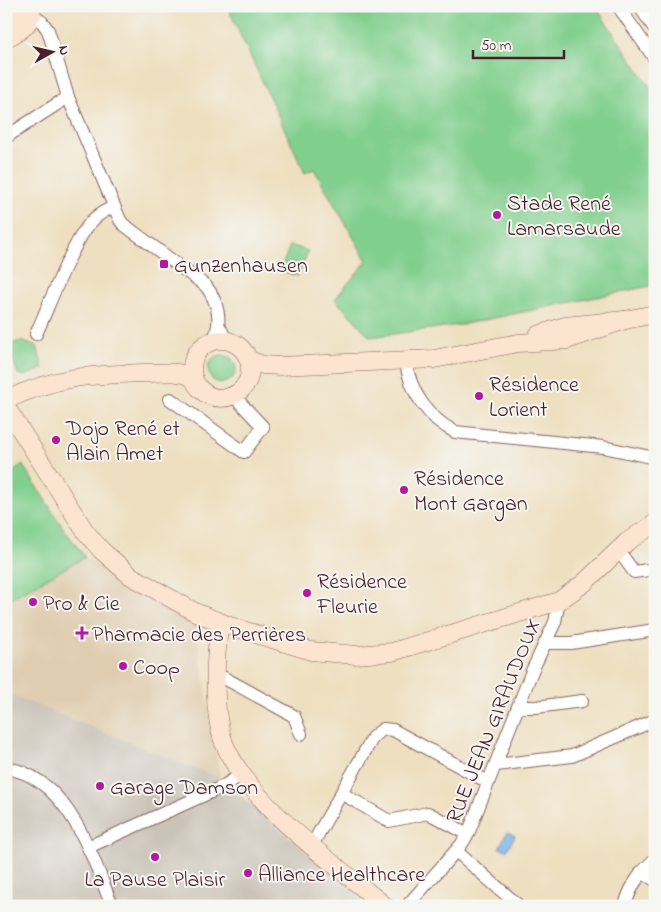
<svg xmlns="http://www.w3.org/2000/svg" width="661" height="912" viewBox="0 0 661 912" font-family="'Indie Flower',sans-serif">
<rect width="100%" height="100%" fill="#f6f6f2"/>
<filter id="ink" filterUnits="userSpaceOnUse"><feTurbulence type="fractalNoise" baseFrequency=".02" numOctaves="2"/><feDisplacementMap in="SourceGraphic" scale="10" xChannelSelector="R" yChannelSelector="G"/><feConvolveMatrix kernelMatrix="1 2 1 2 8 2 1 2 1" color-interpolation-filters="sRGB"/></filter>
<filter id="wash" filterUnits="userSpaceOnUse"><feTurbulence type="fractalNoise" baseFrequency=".0096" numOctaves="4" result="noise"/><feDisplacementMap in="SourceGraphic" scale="20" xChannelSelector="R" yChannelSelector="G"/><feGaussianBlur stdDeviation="1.12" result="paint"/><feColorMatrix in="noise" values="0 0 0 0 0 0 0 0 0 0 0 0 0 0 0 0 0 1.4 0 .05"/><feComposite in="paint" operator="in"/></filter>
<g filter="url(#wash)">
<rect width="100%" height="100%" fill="#eedfc0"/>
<path fill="#e0cdb1" d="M85,557L196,628L220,778L6,693V601Z"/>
<path fill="#cac3b8" d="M6,693L220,778L370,906H6Z"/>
<g fill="#81cf8e" stroke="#66775c">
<path d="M227,6H595L655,94V285L460,325L370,337L335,299L367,261L314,169L305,173Z"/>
<path d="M290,245L308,251L298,276L280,271Z"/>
<path d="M20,341L37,346L43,369L24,376L18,374L8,345Z"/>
<circle cx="222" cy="369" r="14"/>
<path d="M22,464L65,531L85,557L6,601V479Z"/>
</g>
<path fill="#77b3e9" stroke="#60698a" d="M507,832L515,836L507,850L499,848Z"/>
</g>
<g filter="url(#ink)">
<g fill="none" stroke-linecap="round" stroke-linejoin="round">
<g stroke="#83625f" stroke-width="14">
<g id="street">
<path d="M618,6L655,59"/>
<path d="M639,6L655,29"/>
<path d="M32,15L42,22L48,30L68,97L120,220L123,224L206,286C218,302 223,322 213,341"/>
<path d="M6,137L68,97"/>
<path d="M219,326L227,341"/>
<path d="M36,334C49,306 74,237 94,219C100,213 106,210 114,207"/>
<path d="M406,362C410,392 428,418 455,432L603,447L655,458"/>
<path d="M170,399L244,452L263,427L233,395"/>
<path d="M618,550L634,572L655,569"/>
<path d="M545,643H571L655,630"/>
<path d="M215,673L294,716L301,734"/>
<path d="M518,707H536L582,701"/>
<path d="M496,765L572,756L655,720"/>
<path d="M6,768C68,777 92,856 112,906"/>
<path d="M343,794L389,821L428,813L468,834"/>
<path d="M312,845L373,737L383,729L393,730L488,782"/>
<path d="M88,847L222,787L241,775"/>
<path d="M456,851L519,906"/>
<path d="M641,872L655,880"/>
<path d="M407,906L461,845L468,834L532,671L555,622L559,601"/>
<path d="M625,906C630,886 640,873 655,859"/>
</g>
</g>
<g stroke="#83625f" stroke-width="19">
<g id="secondary">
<path d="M6,20L15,16L32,15"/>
<path d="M6,38C21,31 32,25 32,6"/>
<path d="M538,335L565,326L625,320L655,314"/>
<circle cx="221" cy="369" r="29"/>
<path d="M249,360L263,365L280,366L434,359L518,343L567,340L625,320"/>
<path d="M6,400C57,376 88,375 144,373C160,373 177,370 193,377"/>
<path d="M6,407L85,531L101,550L131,576L195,612L230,626L311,651L356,655L392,652L559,601L584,583L627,542L655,523"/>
<path d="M220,622C215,656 212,711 224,743C249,805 334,863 385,906"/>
</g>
</g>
<use href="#street" stroke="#fff" stroke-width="12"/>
<use href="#secondary" stroke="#fce5d0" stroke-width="18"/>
</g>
</g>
<g fill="#b5179e" stroke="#f6f6f2" stroke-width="2">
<circle cx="497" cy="215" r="5"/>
<rect x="159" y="259" width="10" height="10" rx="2.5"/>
<circle cx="479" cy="396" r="5"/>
<circle cx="56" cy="440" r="5"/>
<circle cx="404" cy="490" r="5"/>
<circle cx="307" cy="593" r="5"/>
<circle cx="33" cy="602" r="5"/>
<path d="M79.5 625.5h5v5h5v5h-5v5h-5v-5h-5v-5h5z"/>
<circle cx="123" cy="666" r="5"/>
<circle cx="100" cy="786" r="5"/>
<circle cx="155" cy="857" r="5"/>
<circle cx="248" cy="873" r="5"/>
</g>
<g text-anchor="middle" stroke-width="4" stroke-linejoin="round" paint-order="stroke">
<g font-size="22" fill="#4a1f2b" stroke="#f6f6f2" text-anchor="start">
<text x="507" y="210">Stade René<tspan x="507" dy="25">Lamarsaude</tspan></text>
<text x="174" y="272">Gunzenhausen</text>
<text x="489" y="391">Résidence<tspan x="489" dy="25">Lorient</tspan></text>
<text x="66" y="435">Dojo René et<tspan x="66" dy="25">Alain Amet</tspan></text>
<text x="414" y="485">Résidence<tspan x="414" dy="25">Mont Gargan</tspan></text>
<text x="317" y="588">Résidence<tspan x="317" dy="25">Fleurie</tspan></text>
<text x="43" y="610">Pro &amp; Cie</text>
<text x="92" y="641">Pharmacie des Perrières</text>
<text x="133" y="674">Coop</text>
<text x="110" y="794">Garage Damson</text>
<text x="258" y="881">Alliance Healthcare</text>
<text x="155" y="886" text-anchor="middle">La Pause Plaisir</text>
</g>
<g font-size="22" fill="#4a1f2b" stroke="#f6f6f2">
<text transform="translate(492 720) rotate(-68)" y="8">RUE JEAN GIRAUDOUX</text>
</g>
</g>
<rect width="661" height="912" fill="none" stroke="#f6f6f2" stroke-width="25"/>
<g transform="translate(52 52) rotate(82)" stroke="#f6f6f2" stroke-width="4" paint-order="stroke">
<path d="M0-4L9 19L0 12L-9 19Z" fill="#4a1f2b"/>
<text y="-8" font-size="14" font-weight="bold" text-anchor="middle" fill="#4a1f2b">N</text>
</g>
<path d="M473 50v8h91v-8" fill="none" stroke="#4a1f2b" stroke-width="2.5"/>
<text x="481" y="50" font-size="15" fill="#4a1f2b" stroke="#f6f6f2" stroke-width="4" paint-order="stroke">50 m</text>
</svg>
